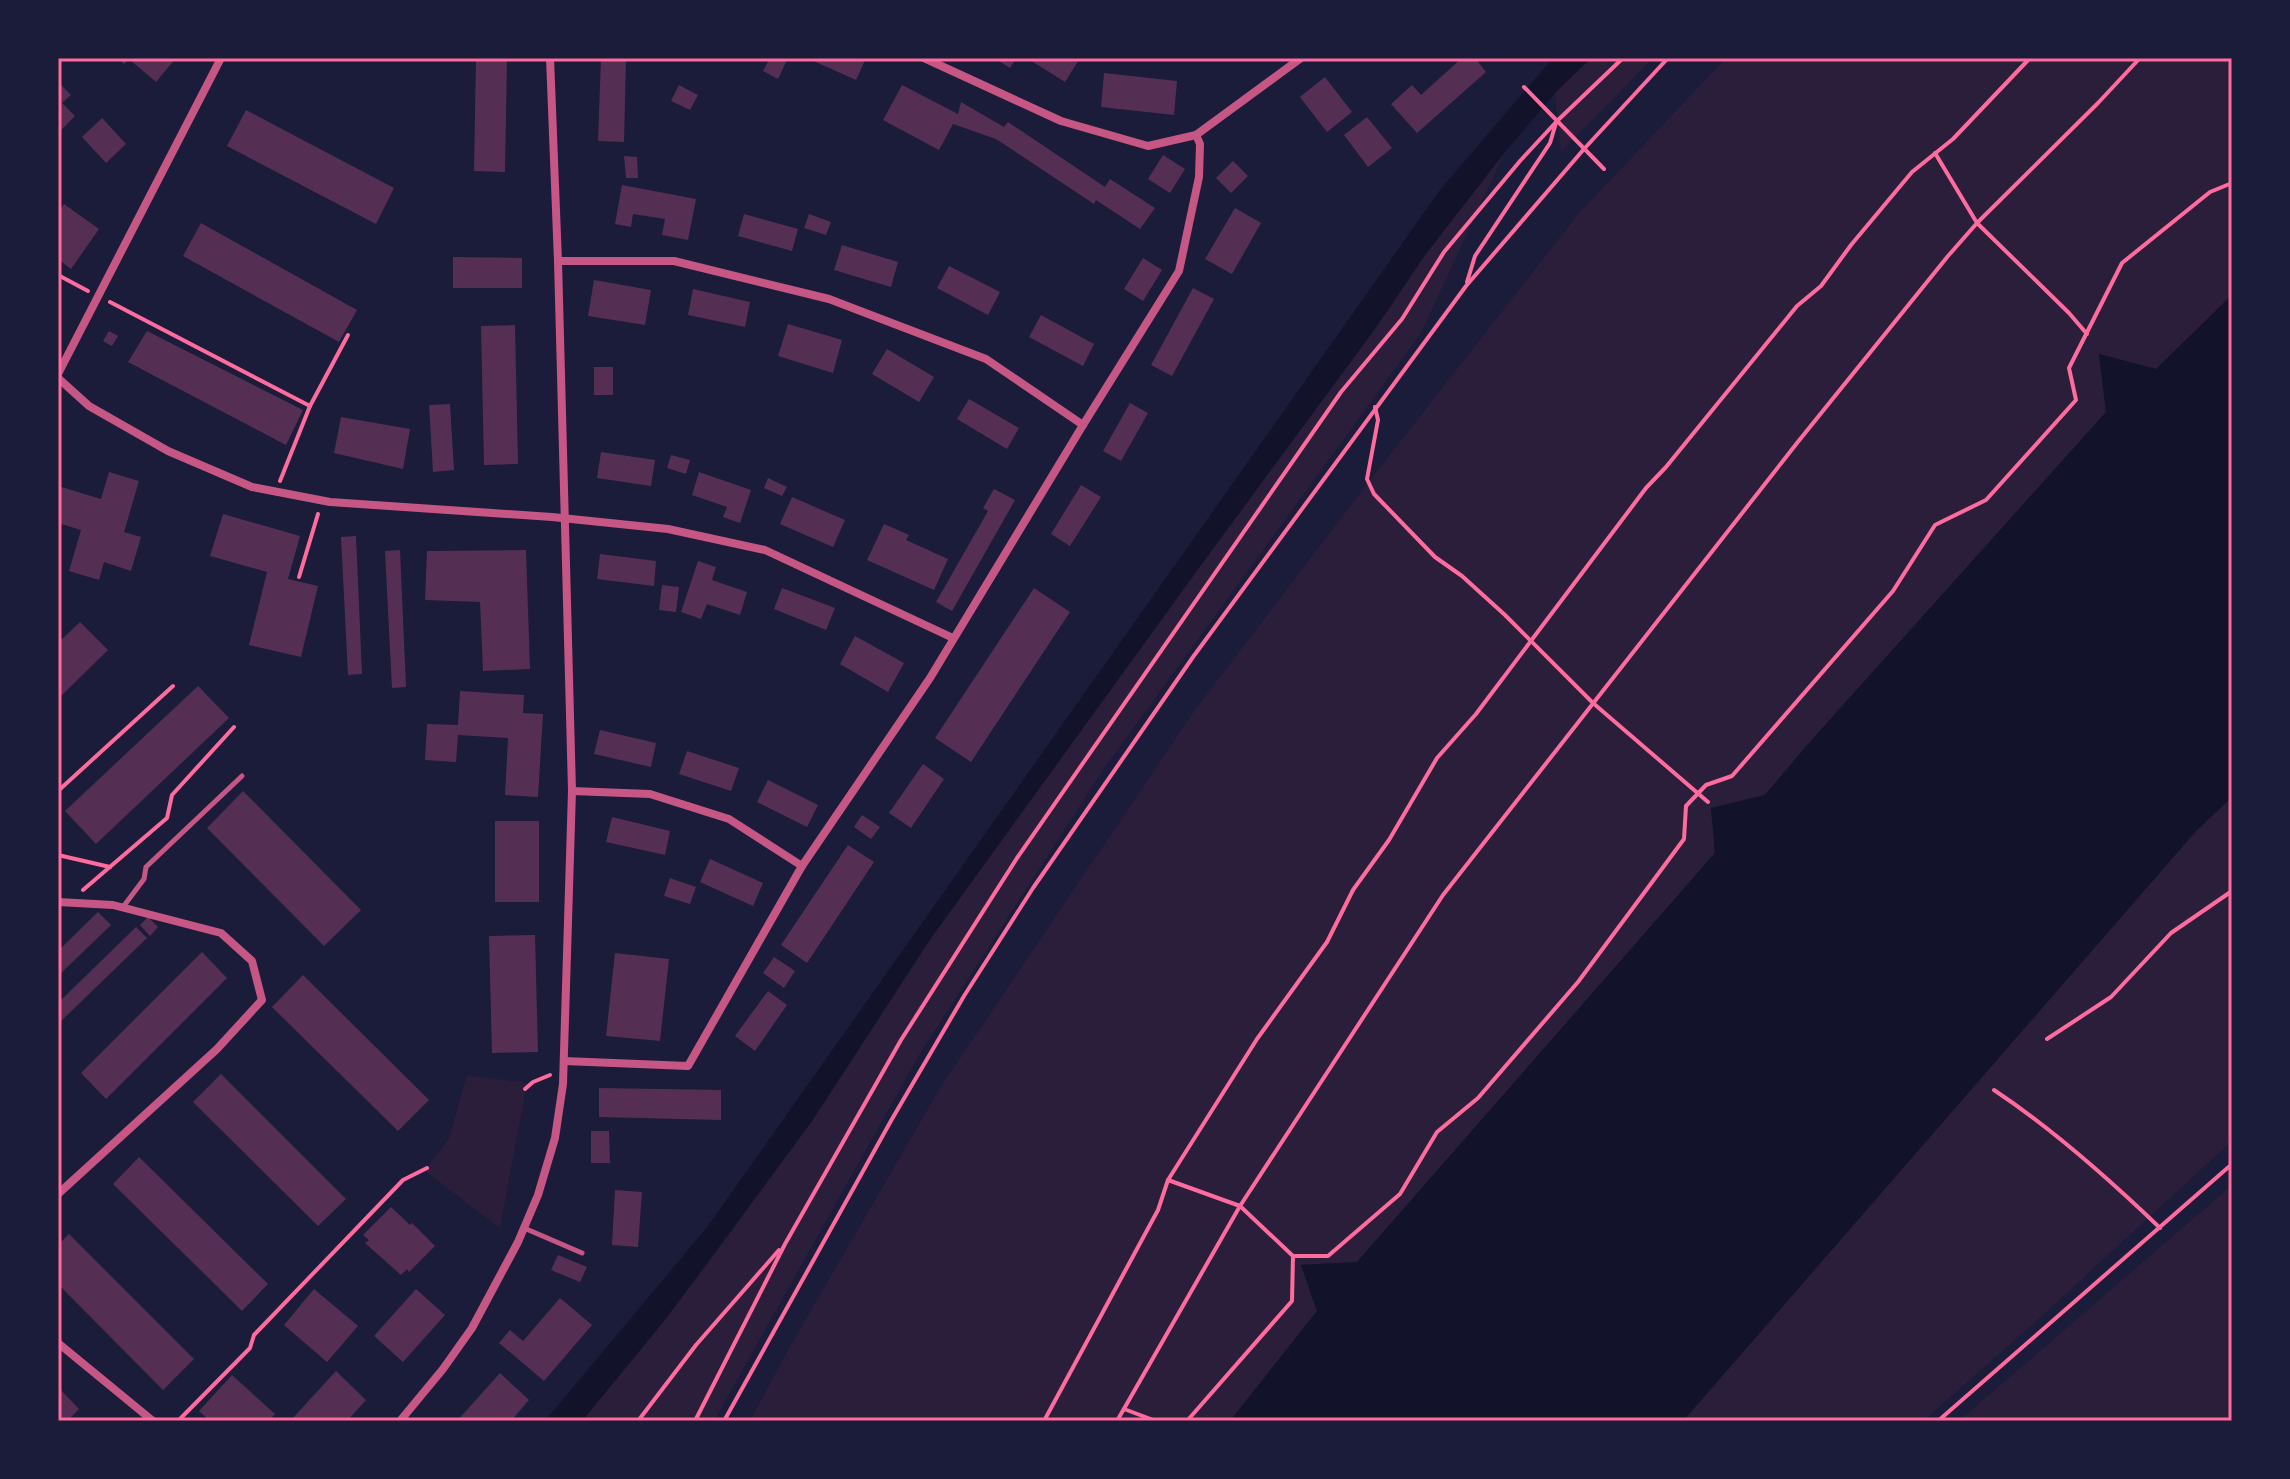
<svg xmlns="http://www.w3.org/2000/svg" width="2290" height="1479" viewBox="0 0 2290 1479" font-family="'Open Sans',sans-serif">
<rect width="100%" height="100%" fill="#1b1b3a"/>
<g fill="#2a1e3b">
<path d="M1591,58H1653L1561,152L1555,93Z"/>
<path d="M1726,58H2232V295L2156,369L2099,354L2106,412L1809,743L1765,795L1711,808L1715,853L1357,1262L1301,1265L1317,1311L1230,1421H750L788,1350L940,1088L1197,707L1361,492L1579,213Z"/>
<path d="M1505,152L1421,333L1105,767L919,1055L714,1421H582L664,1321L709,1262L812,1121L931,938L1201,565L1377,326L1425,255Z"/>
<path d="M2232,797V1141L2033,1324L1923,1421H1683L2196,831Z"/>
<path d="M467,1075L527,1083L500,1228L425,1171L449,1138Z"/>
<path d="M2232,1185V1421H1959Z"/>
</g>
<g fill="#12122b">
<path d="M1553,58H1591L1555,93L1505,152L1425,255L1377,326L1201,565L931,938L812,1121L664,1321L582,1421H545L708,1226L1440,190Z"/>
<path d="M2232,295V797L2196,831L1683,1421H1230L1317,1311L1301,1265L1357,1262L1715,853L1711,808L1765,795L1809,743L2106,412L2099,354L2156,369Z"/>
</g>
<g fill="#542f53">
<path d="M117,58H176L156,82L129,59L124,64Z"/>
<path d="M476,58H507L505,172L474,171Z"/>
<path d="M601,58H626L624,142L598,141Z"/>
<path d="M770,58H788L778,79L763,71Z"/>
<path d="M807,58H866L856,80Z"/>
<path d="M994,58H1016L1010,68Z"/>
<path d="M1027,58H1080L1065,82Z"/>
<path d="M1462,58H1475L1486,72L1417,133L1391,104L1412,85L1421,95Z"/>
<path d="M1104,73L1177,81L1174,115L1101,107Z"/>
<path d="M1325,77L1352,112L1327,132L1300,97Z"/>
<path d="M58,82L71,95L62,103L75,116L58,133Z"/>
<path d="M679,85L698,95L690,110L671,101Z"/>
<path d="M902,85L958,114L961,102L1004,127L1008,122L1105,187L1110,179L1155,208L1140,229L1096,200L1094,204L996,139L953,124L939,150L883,120Z"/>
<path d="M246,110L394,188L376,224L227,146Z"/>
<path d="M1367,117L1392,148L1368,167L1344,135Z"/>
<path d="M102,118L126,144L106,163L82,137Z"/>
<path d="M1163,155L1185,169L1170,193L1148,179Z"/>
<path d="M624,156L637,157L638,178H626Z"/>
<path d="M1233,161L1248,176L1231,193L1216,178Z"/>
<path d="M622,185L696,199L688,240L662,235L665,219L633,214L631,227L615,224Z"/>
<path d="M64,204L99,229L71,269L58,259V213Z"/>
<path d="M1235,208L1261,223L1232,274L1205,259Z"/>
<path d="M744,214L798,229L792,251L738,236Z"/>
<path d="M809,214L831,222L826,235L804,228Z"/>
<path d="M201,223L357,310L339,342L183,256Z"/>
<path d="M842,245L898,262L891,287L834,270Z"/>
<path d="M453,257L522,258V288H453Z"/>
<path d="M1143,258L1162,270L1143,301L1124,289Z"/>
<path d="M949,266L1000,292L988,315L937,288Z"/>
<path d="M594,280L651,290L645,325L588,316Z"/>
<path d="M1193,288L1214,299L1172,376L1151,365Z"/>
<path d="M693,289L750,302L745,327L688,315Z"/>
<path d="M1041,315L1094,344L1083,366L1029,337Z"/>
<path d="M788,324L842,340L833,373L778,356Z"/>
<path d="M515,325L518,464L484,465L481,326Z"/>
<path d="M109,331L118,336L112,346L103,341Z"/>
<path d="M147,331L303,410L286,445L128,362Z"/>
<path d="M887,349L934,377L919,402L872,374Z"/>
<rect x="594" y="367" width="19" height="28"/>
<path d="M969,399L1019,428L1007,449L957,419Z"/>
<path d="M1130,403L1148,413L1121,461L1103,451Z"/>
<path d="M450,404L454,470L433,472L429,405Z"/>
<path d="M341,417L410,429L403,469L334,453Z"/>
<path d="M601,452L655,460L651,486L597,478Z"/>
<path d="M671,455L690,460L686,474L667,468Z"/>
<path d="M109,472L139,481L124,532L141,537L131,571L104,562L99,580L69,571L81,530L58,523V486L101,499Z"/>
<path d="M699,472L751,490L740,523L723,517L727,507L692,495Z"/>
<path d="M768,478L787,487L782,496L764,488Z"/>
<path d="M1081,485L1101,497L1070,546L1051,534Z"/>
<path d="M994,489L1015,500L952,611L936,602L988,511L983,508Z"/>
<path d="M792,497L845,520L833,547L780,524Z"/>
<path d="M223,514L300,536L288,579L318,586L301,657L249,645L267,572L210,556Z"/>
<path d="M884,524L909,535L906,540L948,559L934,590L867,560Z"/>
<path d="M356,536L362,674L348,675L341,537Z"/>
<path d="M400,550L406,687L392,688L385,551Z"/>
<path d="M526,550L530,669L483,671L480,602L425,600L427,551Z"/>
<path d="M600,554L656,561L654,586L597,579Z"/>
<path d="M698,561L716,567L712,580L747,592L740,615L707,604L701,619L681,612Z"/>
<path d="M662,585L679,587L676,612L659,610Z"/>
<path d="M782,588L835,608L826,630L774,609Z"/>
<path d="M1034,588L1070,612L971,762L935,738Z"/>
<path d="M80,622L108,650L58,699V643Z"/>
<path d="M855,636L904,663L888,692L840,664Z"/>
<path d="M198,686L229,718L96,844L65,811Z"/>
<path d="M460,691L524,695L523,713L543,714L538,797L505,795L508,738L458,735L456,762L425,760L427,724L458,725Z"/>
<path d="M600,730L656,743L651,767L594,754Z"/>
<path d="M687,751L739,768L731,791L679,774Z"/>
<path d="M923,764L944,779L911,828L889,813Z"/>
<path d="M768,780L818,805L807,827L757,802Z"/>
<path d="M243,791L361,910L324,946L207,828Z"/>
<path d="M862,815L880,827L871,839L854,827Z"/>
<path d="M612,817L670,831L665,855L606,842Z"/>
<rect x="495" y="821" width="44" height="81"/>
<path d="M848,845L874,862L807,963L781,945Z"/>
<path d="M710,859L763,883L753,906L700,882Z"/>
<path d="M670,878L696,887L690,904L664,896Z"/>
<path d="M98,912L111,925L58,976V951Z"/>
<path d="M148,917L158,927L150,936L140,925Z"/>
<path d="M136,927L147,938L58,1024V1003Z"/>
<path d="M535,935L538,1052L492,1053L489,936Z"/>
<path d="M202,952L227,978L106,1099L81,1073Z"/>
<path d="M615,953L669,959L660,1041L606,1036Z"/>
<path d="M774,957L795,971L784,988L763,973Z"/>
<path d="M303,975L429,1100L398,1131L272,1007Z"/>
<path d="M768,991L787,1005L755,1051L735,1036Z"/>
<path d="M221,1074L346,1199L318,1226L193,1102Z"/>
<path d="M599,1088L721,1090V1120L599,1117Z"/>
<path d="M591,1131H609L610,1163H591Z"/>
<path d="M139,1157L268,1284L242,1311L113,1184Z"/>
<path d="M615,1190L642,1192L638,1247L612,1245Z"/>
<path d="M391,1207L410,1225L412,1223L435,1246L409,1272L407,1269L401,1275L365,1243L369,1240L363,1235Z"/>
<path d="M69,1234L194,1359L163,1390L58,1284V1245Z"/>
<path d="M558,1255L587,1267L580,1282L551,1270Z"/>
<path d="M314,1289L358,1326L327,1362L284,1325Z"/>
<path d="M416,1289L445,1315L403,1362L374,1336Z"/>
<path d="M560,1298L592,1325L544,1381L499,1343L510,1330L523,1341Z"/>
<path d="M336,1371L366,1400L347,1421H294L292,1419Z"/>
<path d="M500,1373L529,1400L511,1421H457Z"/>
<path d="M232,1375L275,1414L269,1421H210L199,1411Z"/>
<path d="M58,1387L79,1409L67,1421H58Z"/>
</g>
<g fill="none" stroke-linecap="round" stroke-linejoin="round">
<g stroke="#ff6b9d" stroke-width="4">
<path d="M1524,87L1604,169"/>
<path d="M1935,153L1977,223L2069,313L2087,334"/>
<path d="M58,275L88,291"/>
<path d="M1467,282L1475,256L1550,143L1556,123"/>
<path d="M110,302L310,406"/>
<path d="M1375,407L1378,420L1367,479L1374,494L1435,557L1462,576L1505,615L1593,703L1708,802"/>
<path d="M280,481L310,406L348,335"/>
<path d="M299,577L318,514"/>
<path d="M58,791L173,686"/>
<path d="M58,855L110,867"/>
<path d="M83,890L167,818L172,795L234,727"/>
<path d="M2047,1039L2111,997L2171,933L2232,891"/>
<path d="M525,1089L533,1082L550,1075"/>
<path d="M1994,1090C2054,1130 2108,1178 2160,1228"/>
<path d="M1168,1180L1240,1206L1293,1256"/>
<path d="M1124,1409L1156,1421"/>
<path d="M178,1421L250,1348L254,1335L403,1180L427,1168"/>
<path d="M638,1421L696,1345L779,1250"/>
<path d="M695,1421L785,1244L901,1040L1017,858L1341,392L1402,319L1444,252L1520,161L1557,121L1623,58"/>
<path d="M724,1421L892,1119L964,996L1033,888L1193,657L1466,286L1584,149L1668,58"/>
<path d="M1044,1421L1158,1210L1168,1180L1257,1039L1327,942L1353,890L1389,840L1437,758L1476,714L1646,488L1666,467L1797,306L1821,286L1851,245L1912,172L1953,139L2030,58"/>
<path d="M1117,1421L1240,1206L1443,895L1797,443L1948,256L1977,223L2098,103L2140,58"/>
<path d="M1187,1421L1292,1301L1293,1256H1328L1400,1194L1437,1132L1478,1098L1578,982L1684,839L1686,806L1706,785L1732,776L1893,591L1935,525L1986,500L2076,400L2069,368L2122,263L2210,192L2232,183"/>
<path d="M1938,1421L2232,1164"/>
</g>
<g stroke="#c65784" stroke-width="5">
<path d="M123,907L144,879L146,867L242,776"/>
<path d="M524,1228L582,1253"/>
</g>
<g stroke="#c65784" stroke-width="8">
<path d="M924,58L1061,121L1148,146L1196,135L1301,58"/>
<path d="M558,261H674L829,299L986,359L1083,425"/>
<path d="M58,374L221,58"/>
<path d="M58,378L89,406L168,451L252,487L330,502L552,517L668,529L765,550L953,638"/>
<path d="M572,791L650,794L729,819L802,866"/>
<path d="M58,902L113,905L221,933L252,961L262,1000L217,1049L58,1194"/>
<path d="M564,1061L688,1066L802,866L930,678L1083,425L1179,271L1199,177L1200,144L1196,135"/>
<path d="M58,1343L153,1421"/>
<path d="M400,1421L443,1369L472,1328L518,1242L538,1195L555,1138L563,1084L572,791L558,261L550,58"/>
</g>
</g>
<rect width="2290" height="1479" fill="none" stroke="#1b1b3a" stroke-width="120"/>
<rect x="60" y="60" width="2170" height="1359" fill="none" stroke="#ff6b9d" stroke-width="3"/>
</svg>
